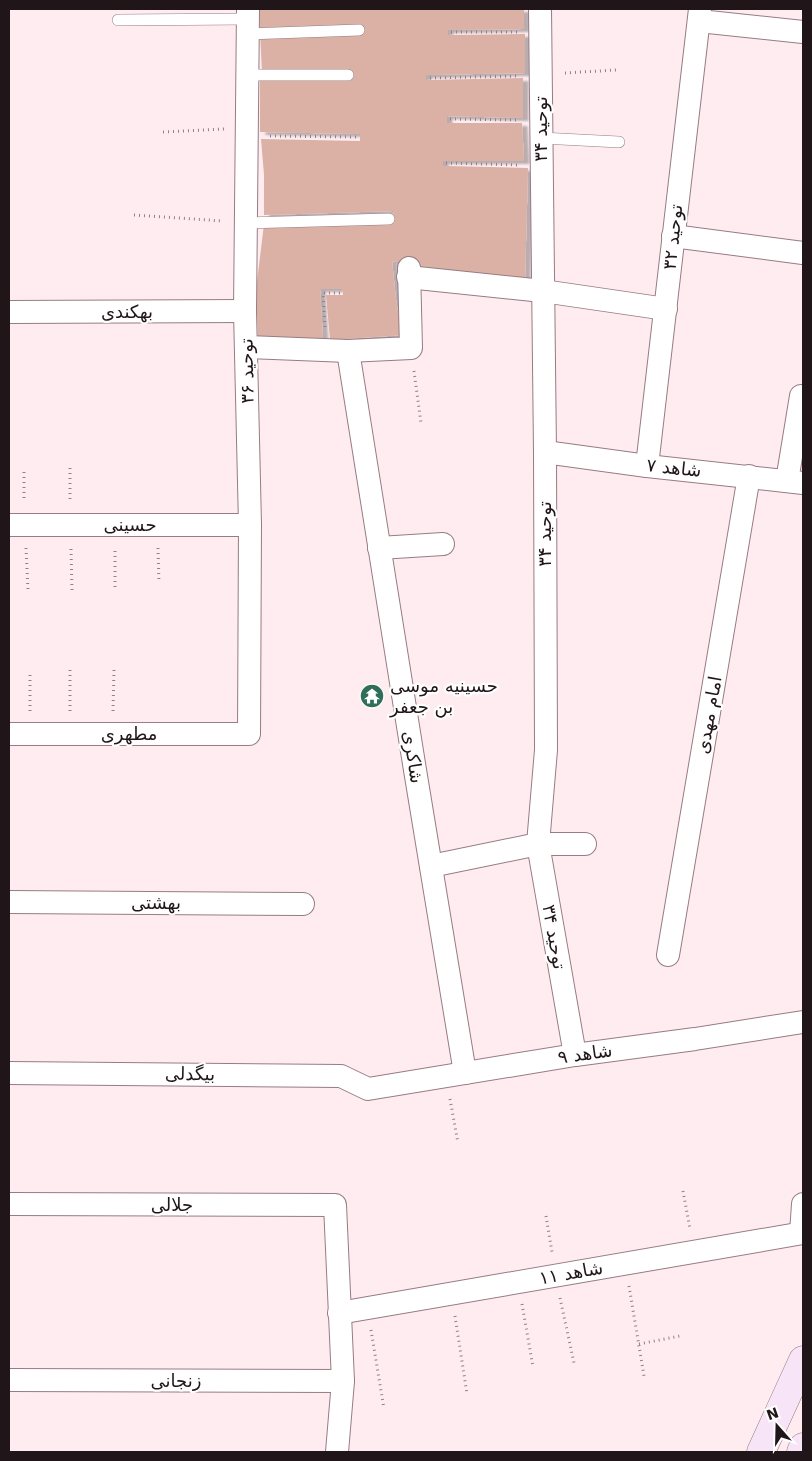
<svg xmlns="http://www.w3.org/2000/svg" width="812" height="1461" viewBox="0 0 812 1461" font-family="'DejaVu Sans',Vazirmatn,sans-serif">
<defs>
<filter id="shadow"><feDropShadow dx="5.5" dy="3" stdDeviation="1" flood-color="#0004"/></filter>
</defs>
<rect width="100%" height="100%" fill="#feecf0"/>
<path fill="#dcb1a5" filter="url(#shadow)" d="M259,9H524V29L448,30V35L525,34V73L426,75V80L523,78V118L447,116V123H522L524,161H443V166H448L528,168L525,279L453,271L392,261L396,300L402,335L330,340L326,295H343L342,289H320L323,339L258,338L256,290L264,224L394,223L393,211L264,215V175L261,139L360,141V134L260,132V77L262,73Z"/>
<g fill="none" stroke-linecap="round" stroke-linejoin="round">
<g stroke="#977c82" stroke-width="12">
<g id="lane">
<path d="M118,20L248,19"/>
<path d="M249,34L359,30"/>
<path d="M248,75H348"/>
<path d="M541,138L619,142"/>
<path d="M246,223L389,219"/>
</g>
</g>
<g stroke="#977c82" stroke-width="24">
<g id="street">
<path d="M540,9L545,452L546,750L538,844L575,1055"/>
<path d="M699,21L803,32"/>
<path d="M673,236L803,253"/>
<path d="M408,277L543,291L666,309"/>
<path d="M9,312L245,311"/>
<path d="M246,347L348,351L411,348L409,268"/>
<path d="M348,351L415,770L465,1073"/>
<path d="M545,452L647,466L803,483"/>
<path d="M647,466L700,9"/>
<path d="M787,481L801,396"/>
<path d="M9,525H250"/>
<path d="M379,548L443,544"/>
<path d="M9,734H249L250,525L245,311L248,9"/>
<path d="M431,866L538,844H585"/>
<path d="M9,902L303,904"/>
<path d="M668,955L749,476"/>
<path d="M9,1073L341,1076L368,1089L575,1055L695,1039L803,1022"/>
<path d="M9,1204L335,1205L343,1381L337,1452"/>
<path d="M801,1233L803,1204"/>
<path d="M339,1313L803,1233"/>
<path d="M9,1380L343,1381"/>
</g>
</g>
<g stroke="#977c82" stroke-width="29">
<g id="secondary">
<path d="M761,1452L803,1360"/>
<path d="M801,1452L803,1447"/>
</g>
</g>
<g stroke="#908185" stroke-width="3" stroke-dasharray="1 4" stroke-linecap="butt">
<path d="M451,32H518"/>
<path d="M565,73L616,70"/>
<path d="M430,78L518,76"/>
<path d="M450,119L519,120"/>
<path d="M163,132L224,129"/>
<path d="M270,136L357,137"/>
<path d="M446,163L520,165"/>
<path d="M134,215L223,221"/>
<path d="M325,327L323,293H341"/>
<path d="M414,371L421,423"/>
<path d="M70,468V503"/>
<path d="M24,472V502"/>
<path d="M26,548L28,590"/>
<path d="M158,548L159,583"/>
<path d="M71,549L72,590"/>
<path d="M115,587V548"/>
<path d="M70,670V711"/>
<path d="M30,711V675"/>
<path d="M113,711L114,670"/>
<path d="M450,1099L458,1143"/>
<path d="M683,1191L690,1229"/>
<path d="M546,1216L552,1252"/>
<path d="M629,1286L644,1376"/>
<path d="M560,1298L574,1363"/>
<path d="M522,1304L533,1367"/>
<path d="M455,1316L467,1394"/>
<path d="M371,1330L384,1409"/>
<path d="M639,1344L680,1336"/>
</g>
<use href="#lane" stroke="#fff" stroke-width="11"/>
<use href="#street" stroke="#fff" stroke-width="22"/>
<use href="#secondary" stroke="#f8e4f7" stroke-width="28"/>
</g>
<defs>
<g id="temple-disc" transform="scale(1.25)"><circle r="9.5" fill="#306e5a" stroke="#fefefe"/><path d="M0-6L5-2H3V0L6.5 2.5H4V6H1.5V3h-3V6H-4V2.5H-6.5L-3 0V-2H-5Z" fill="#fff"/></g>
</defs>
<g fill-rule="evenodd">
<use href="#temple-disc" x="372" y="696"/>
</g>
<g text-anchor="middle" stroke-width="4.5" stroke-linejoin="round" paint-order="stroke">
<g font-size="18" fill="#201518" stroke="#fefefe">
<text transform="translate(541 129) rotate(-90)" y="6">توحید ۳۴</text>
<text transform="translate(673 237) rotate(-84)" y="6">توحید ۳۲</text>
<text x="127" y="318">بهکندی</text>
<text transform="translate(247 371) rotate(-91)" y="6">توحید ۳۶</text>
<text transform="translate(674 468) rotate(6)" y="6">شاهد ۷</text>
<text x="130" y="531">حسینی</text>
<text transform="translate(545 534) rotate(-90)" y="6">توحید ۳۴</text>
<text transform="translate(709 715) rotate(-80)" y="6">امام مهدی</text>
<text x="129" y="740">مطهری</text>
<text transform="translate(413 757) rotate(81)" y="6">شاکری</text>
<text x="156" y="909">بهشتی</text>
<text transform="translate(554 937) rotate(80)" y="6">توحید ۳۴</text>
<text transform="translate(585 1054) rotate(-8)" y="6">شاهد ۹</text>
<text transform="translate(190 1074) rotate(1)" y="6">بیگدلی</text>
<text x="172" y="1211">جلالی</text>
<text transform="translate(571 1273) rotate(-10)" y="6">شاهد ۱۱</text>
<text x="176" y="1387">زنجانی</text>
</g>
<g font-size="18" fill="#201518" stroke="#fefefe" text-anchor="start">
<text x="390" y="692">حسینیه موسی<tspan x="390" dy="21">بن جعفر</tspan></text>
</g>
</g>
<rect width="812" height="1461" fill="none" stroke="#201518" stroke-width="20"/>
<g transform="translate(777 1426) rotate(340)" stroke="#fefefe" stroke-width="4" paint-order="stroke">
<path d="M0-4L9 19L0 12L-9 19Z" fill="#201518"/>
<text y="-8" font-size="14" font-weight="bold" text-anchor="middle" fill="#201518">N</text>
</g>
</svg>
